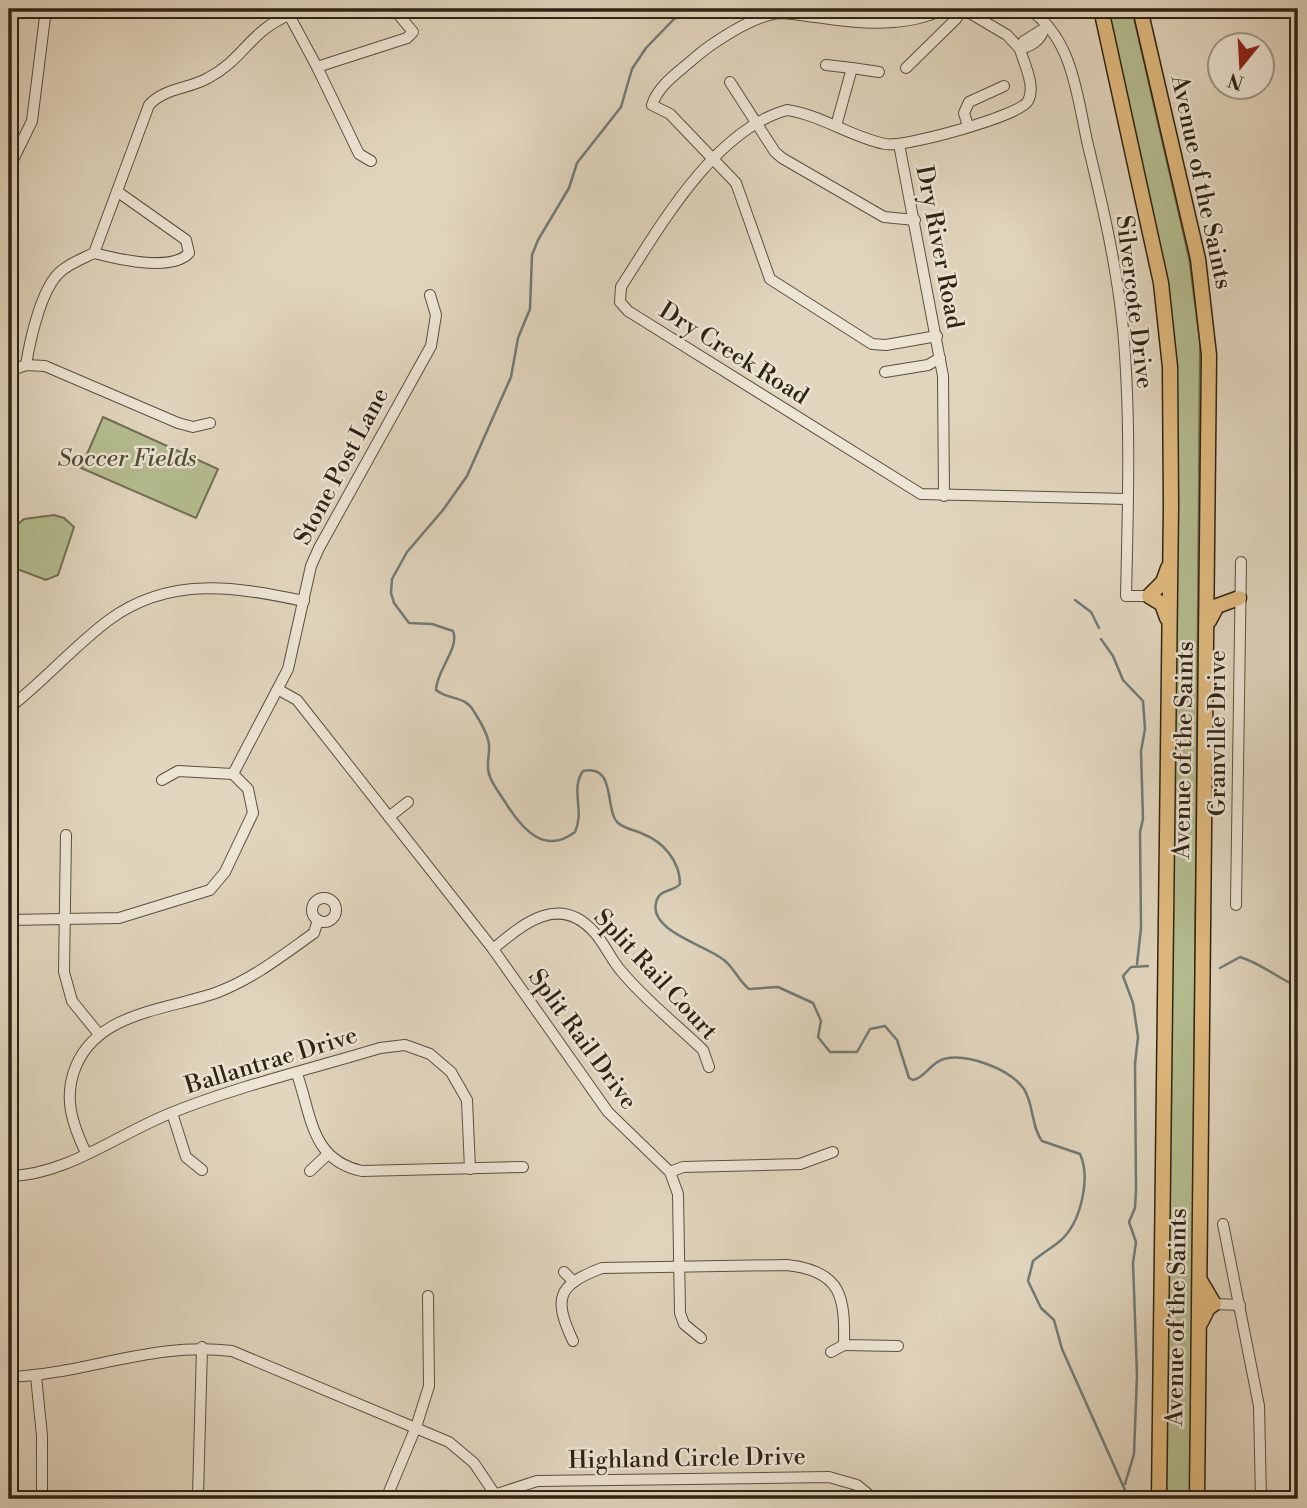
<svg xmlns="http://www.w3.org/2000/svg" width="1307" height="1508" viewBox="0 0 1307 1508" font-family="'Libre Bodoni',serif">
<rect width="100%" height="100%" fill="#e1d5bd"/>
<filter id="stains"><feTurbulence type="fractalNoise" baseFrequency=".00286" numOctaves="4"/><feColorMatrix values="0 0 0 0 .2 0 0 0 0 .09 0 0 0 0 .02 0 0 0 .5 -.17"/></filter>
<radialGradient id="worn" r=".72"><stop offset=".6" stop-color="#630" stop-opacity="0"/><stop offset="1" stop-color="#630" stop-opacity=".3"/></radialGradient>
<g fill="#b4bd90" stroke="#717052" stroke-width="2">
<path d="M1106,9H1132L1189,258L1200,342L1191,1499H1164L1177,427L1161,255Z"/>
<path d="M103,417L218,469L196,518L81,468Z"/>
<path d="M54,515L64,518L74,527L58,575L46,580L9,566V532L24,519Z"/>
</g>
<g fill="none" stroke-linecap="round" stroke-linejoin="round">
<g stroke="#6e7b78" stroke-width="2.5">
<path d="M695,9L674,19L646,48L632,69L621,107L577,163L569,188L538,240L532,255L530,309L518,338L511,377L467,476L443,510L407,552L392,579L391,593L394,603L409,623L432,624L453,631C460,648 436,671 436,690C448,700 465,696 473,710C479,720 488,733 489,745C490,756 485,766 490,777C494,787 501,795 507,805C523,830 545,855 575,832C585,811 570,789 583,771C617,764 604,810 618,823C625,829 635,830 643,834C664,842 680,862 680,884C672,893 659,888 656,903C649,931 706,945 724,960C734,968 739,981 749,989L778,987L813,1003L821,1021L818,1037L830,1052H857L870,1029L885,1026L897,1040L909,1078L913,1080C925,1078 931,1062 944,1059C967,1053 1010,1069 1024,1089C1034,1105 1031,1126 1042,1141L1080,1154C1091,1178 1081,1223 1060,1241C1052,1248 1042,1253 1033,1261L1028,1281L1041,1308L1054,1320L1062,1349L1129,1499"/>
<path d="M1075,600L1091,612L1099,628"/>
<path d="M1101,639L1113,656L1123,680L1143,701L1145,729L1141,751L1143,819L1140,832L1141,928L1137,964"/>
<path d="M1220,968L1240,957C1262,964 1278,978 1298,987"/>
<path d="M1125,1484L1134,1454L1137,1375L1133,1263L1136,1242L1129,1222L1135,1208L1136,1190L1135,1064L1138,1037L1133,1003L1123,976L1131,967L1148,966"/>
</g>
<g stroke="#5b503e" stroke-width="12">
<g id="minor">
<path d="M963,9L1007,35L1020,49L1024,41L1048,26"/>
<path d="M1028,9C1072,36 1077,95 1087,141C1102,203 1117,266 1123,329C1131,418 1128,507 1126,596H1149"/>
<path d="M289,15L317,67L407,38L413,32L394,9"/>
<path d="M1044,29C1040,41 1032,46 1020,49C1024,64 1036,86 1028,101C1020,116 903,148 885,144C851,137 821,115 787,110C714,130 659,228 621,287L620,302L628,311L921,494L1127,499"/>
<path d="M826,65L852,68"/>
<path d="M317,67L359,154L371,161"/>
<path d="M906,68L956,19L962,9"/>
<path d="M730,82L775,152L782,158L884,217L915,220"/>
<path d="M836,126L852,68L879,72"/>
<path d="M968,126L964,113L969,102L1004,86"/>
<path d="M899,144L943,376L944,496"/>
<path d="M9,168L32,121L46,9"/>
<path d="M94,253C117,259 172,272 189,253L186,240L118,192"/>
<path d="M937,336L886,345L872,344L770,279L736,183L670,114L652,105C658,86 676,74 691,61C710,44 753,15 780,13C794,13 809,17 823,18C863,24 908,27 944,9"/>
<path d="M26,365C30,340 41,289 60,272C70,263 82,259 94,253L149,105C164,88 189,89 208,78C243,60 250,31 289,15"/>
<path d="M15,369L26,365L45,366L178,423L193,427L210,423"/>
<path d="M885,372L928,365L940,358"/>
<path d="M279,690L297,700L493,949L608,1112L670,1172L678,1194L680,1313L684,1324L701,1338"/>
<path d="M9,708C44,681 74,646 109,620C170,575 236,587 304,601"/>
<path d="M233,774L288,669L311,566L319,548L431,346L436,315L430,295"/>
<path d="M389,817L408,802"/>
<path d="M66,835L64,972L72,1001L98,1033"/>
<circle cx="324" cy="910" r="12"/>
<path d="M1236,905L1241,562"/>
<path d="M9,920L119,918L210,890L225,872L253,813L248,789L233,774L178,771L162,780"/>
<path d="M493,949C523,924 559,893 594,932C605,944 611,960 622,972C645,1000 676,1024 703,1050L709,1067"/>
<path d="M297,1074C312,1117 311,1160 362,1171L523,1167"/>
<path d="M172,1113L186,1157L202,1170"/>
<path d="M86,1153C72,1124 63,1097 76,1066C99,1011 169,1010 218,992C254,978 283,955 314,933L318,920"/>
<path d="M310,1171L327,1155"/>
<path d="M670,1172L683,1167L800,1164L833,1152"/>
<path d="M9,1176C67,1175 118,1134 171,1113C238,1086 311,1069 380,1048L405,1045L430,1054L451,1072L467,1100L470,1169"/>
<path d="M1223,1224L1259,1406L1261,1499"/>
<path d="M564,1272L574,1282"/>
<path d="M1214,1304L1240,1305"/>
<path d="M573,1341C553,1298 557,1285 602,1268L787,1265C842,1271 845,1297 844,1345L898,1346"/>
<path d="M831,1352L844,1345"/>
<path d="M36,1376L42,1436V1499"/>
<path d="M9,1377C86,1374 154,1341 232,1351L449,1442L474,1463L498,1499"/>
<path d="M497,1494L537,1481L829,1477L857,1485L874,1499"/>
<path d="M198,1495L202,1347"/>
<path d="M386,1499L416,1427L429,1386L428,1296"/>
</g>
</g>
<g stroke="#2e2314" stroke-width="17">
<g id="highway">
<path d="M1101,9L1161,283L1170,367L1171,506L1159,1499"/>
<path d="M1140,9L1198,259L1209,355L1197,1499"/>
<path d="M1167,618L1162,604L1149,596L1163,582L1168,568"/>
<path d="M1209,621L1217,606L1239,598"/>
<path d="M1201,1322L1208,1308L1214,1304L1201,1282"/>
</g>
</g>
<use href="#minor" stroke="#ece4d4" stroke-width="10"/>
<use href="#highway" stroke="#e0ba7e" stroke-width="14"/>
</g>
<g text-anchor="middle" stroke-width="5" stroke-linejoin="round" paint-order="stroke">
<g font-size="24" fill="#2e2314" stroke="#ece4d4">
<text transform="translate(1202 182) rotate(78)" y="8">Avenue of the Saints</text>
<text transform="translate(940 247) rotate(79)" y="8">Dry River Road</text>
<text transform="translate(1135 302) rotate(83)" y="8">Silvercote Drive</text>
<text transform="translate(734 353) rotate(32)" y="8">Dry Creek Road</text>
<text transform="translate(341 466) rotate(-62)" y="8">Stone Post Lane</text>
<text transform="translate(1217 733) rotate(-90)" y="8">Granville Drive</text>
<text transform="translate(1183 750) rotate(-89)" y="8">Avenue of the Saints</text>
<text transform="translate(656 974) rotate(47)" y="8">Split Rail Court</text>
<text transform="translate(583 1039) rotate(54)" y="8">Split Rail Drive</text>
<text transform="translate(271 1060) rotate(-17)" y="8">Ballantrae Drive</text>
<text transform="translate(1176 1317) rotate(-89)" y="8">Avenue of the Saints</text>
<text transform="translate(687 1458) rotate(-1)" y="8">Highland Circle Drive</text>
</g>
<g font-size="24" font-style="italic" fill="#504a33" stroke="#ece4d4">
<text x="127" y="466">Soccer Fields</text>
</g>
</g>
<rect width="1307" height="1508" fill="none" stroke="#e1d5bd" stroke-width="35"/>
<rect x="10" y="10" width="1286" height="1487" fill="none" stroke="#2e2314" stroke-width="3.5"/>
<rect x="18" y="18" width="1272" height="1473" fill="none" stroke="#2e2314" stroke-width="2"/>
<g transform="translate(1241 66) rotate(198)"><circle r="33" fill="#ece4d4" stroke="#a09787" stroke-width="2"/>
<path d="M0-5L12 26L0 18L-12 26Z" fill="#8f2418"/>
<text y="-10" font-size="19" font-weight="bold" text-anchor="middle" fill="#2e2314">N</text>
</g>
<rect width="100%" height="100%" filter="url(#stains)"/>
<rect width="100%" height="100%" fill="url(#worn)"/>
</svg>
